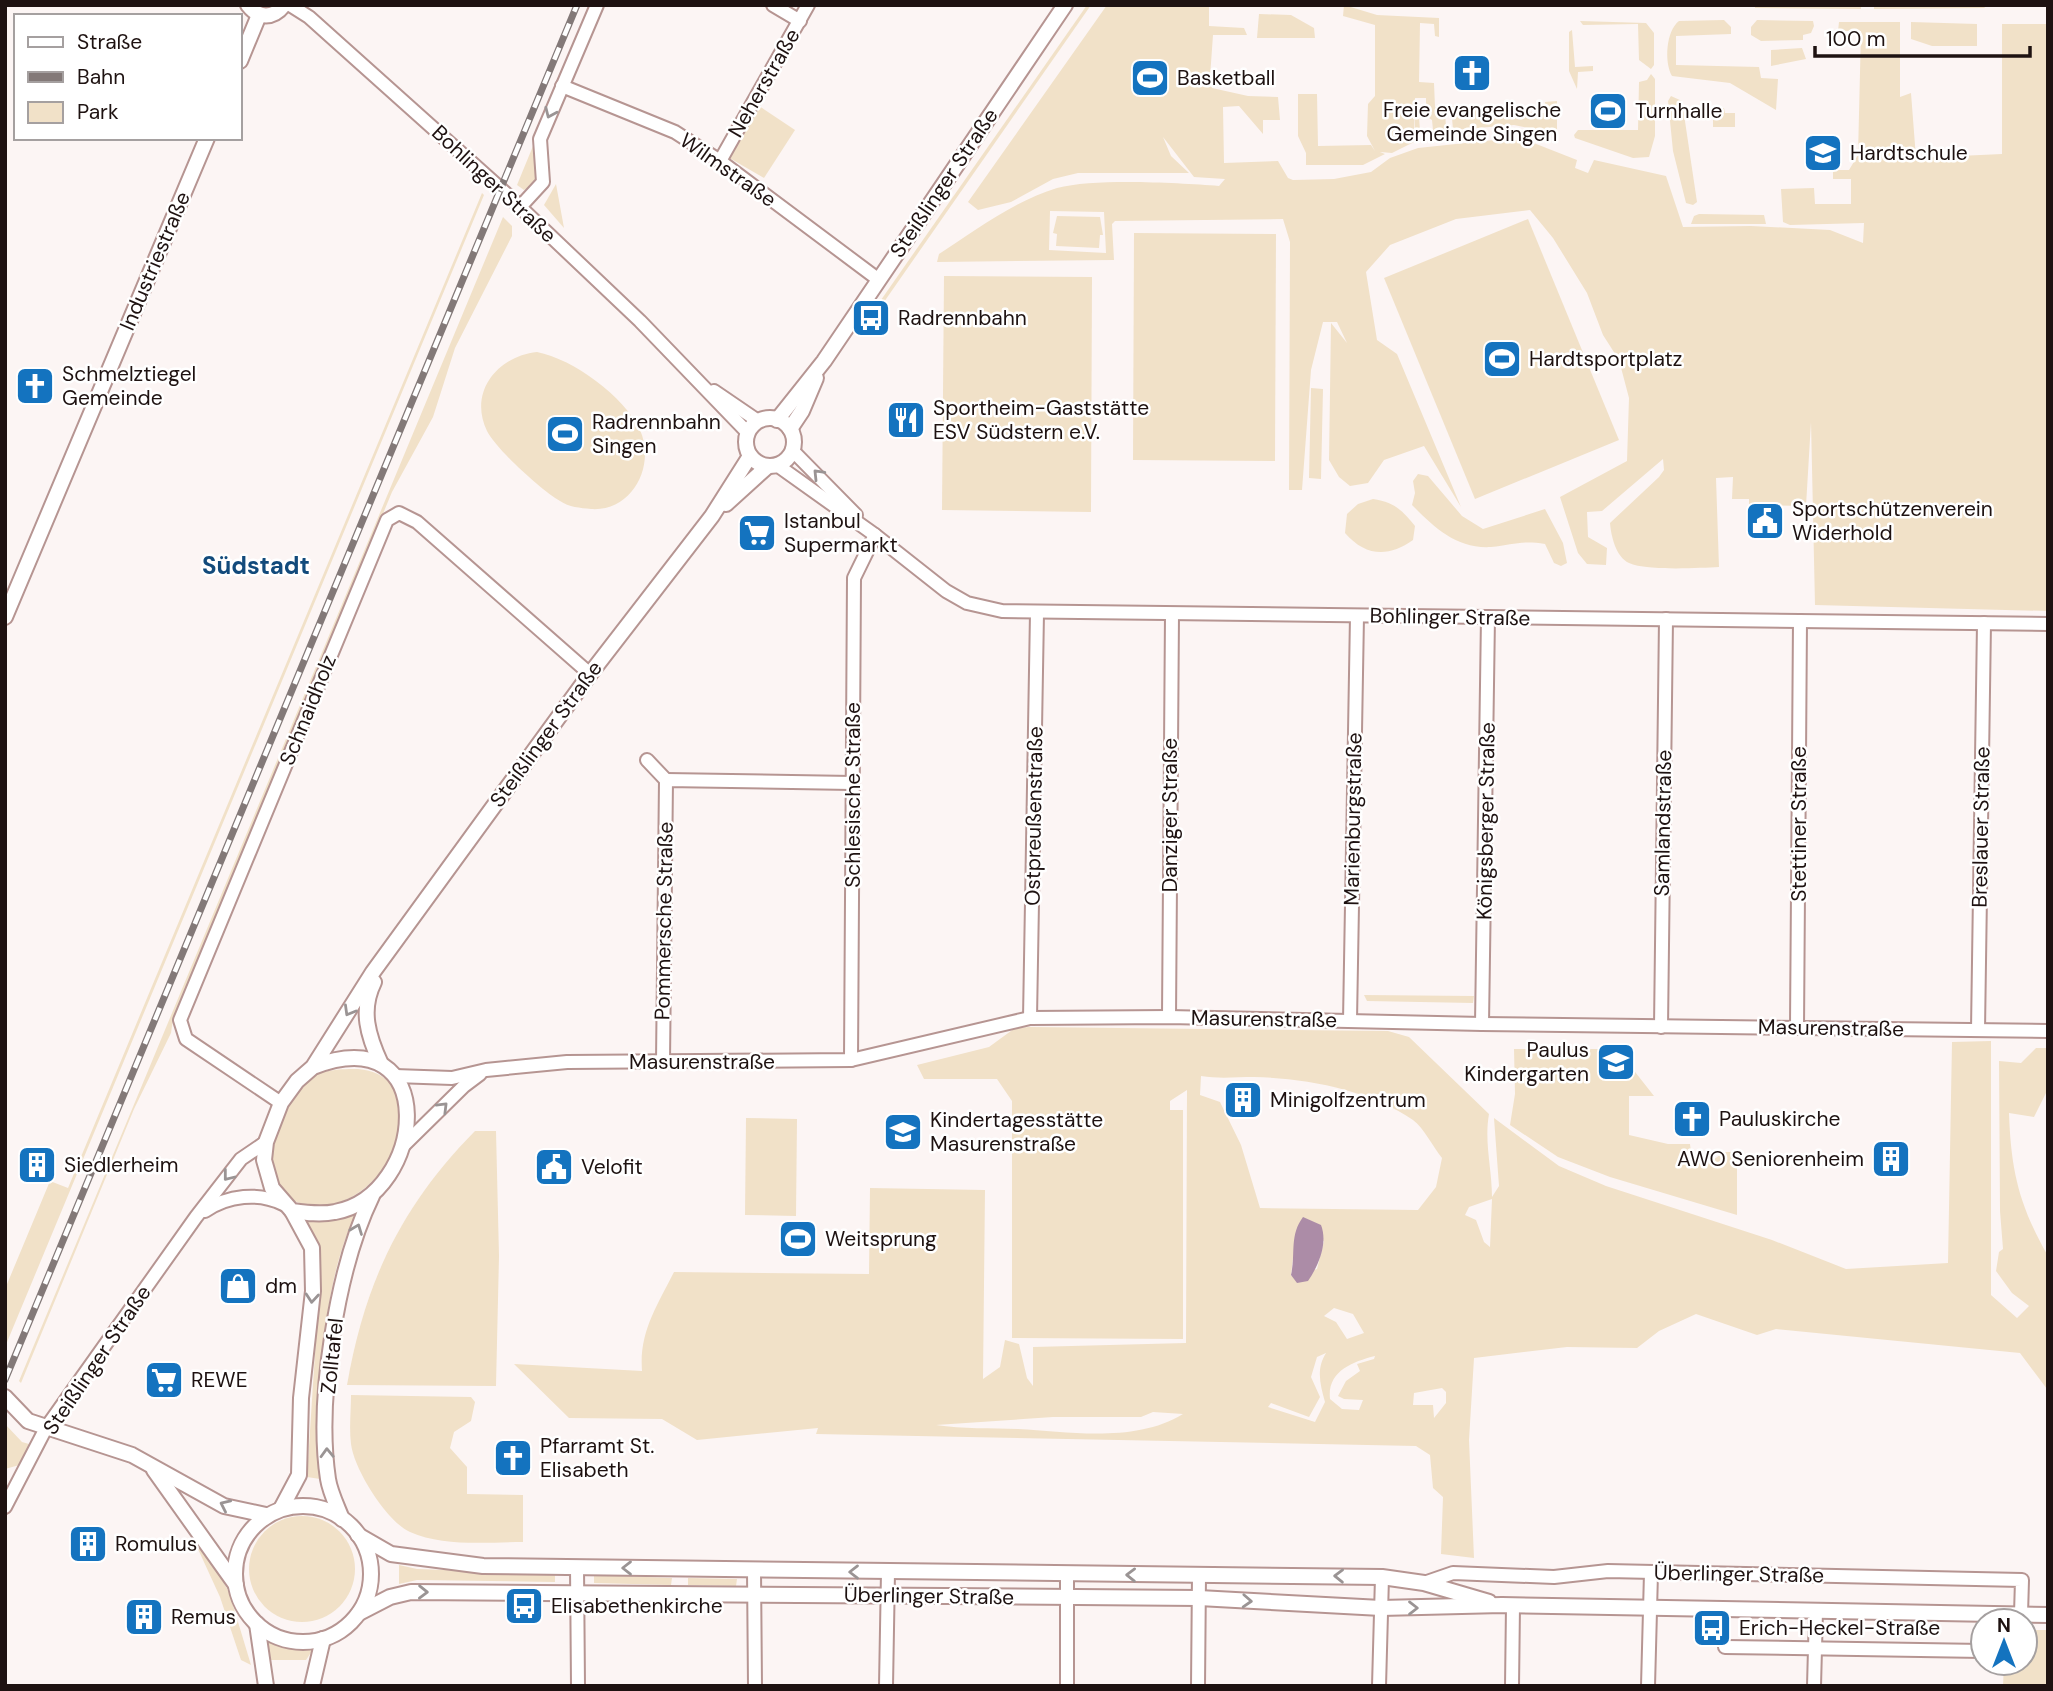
<svg xmlns="http://www.w3.org/2000/svg" width="2053" height="1691" viewBox="0 0 2053 1691" font-family="'DM Sans',sans-serif">
<rect width="100%" height="100%" fill="#fcf5f4"/>
<g fill="#f1e1c8" fill-rule="evenodd">
<path d="M1087,5H1091L877,312L874,310Z"/>
<path d="M1107,5H1209V26L1244,28L1247,35H1213L1210,77L1212,88L1248,96L1278,97L1280,120H1263V134L1239,106L1223,107L1224,163L1278,161L1288,178L1293,180L1334,179L1371,172L1390,158L1418,148L1494,140H1526L1577,160L1575,168L1588,173L1594,160L1666,176L1683,227L1751,226L1830,230L1863,243L1864,223L1790,225L1783,222L1781,189L1814,188L1815,204H1851V179H1833V170H1849L1858,155L1861,31H1838L1839,22H1900V97L1911,93L1916,158L2002,154V24H2048V611L1815,605L1811,422L1806,506L1749,505V499H1732L1733,477L1716,478L1719,567C1698,568 1647,571 1629,563C1616,557 1611,536 1610,523L1659,477L1664,470L1663,459L1602,511L1587,512L1588,537L1607,548L1606,565L1587,564L1578,553L1560,497L1627,461L1629,398L1619,360L1603,335L1587,293L1553,238L1530,210L1456,219L1390,245L1366,272L1377,340L1397,354L1461,507L1424,446L1384,460L1368,483L1350,486L1339,477L1329,460L1331,323L1347,343L1337,322H1323L1311,370L1302,490H1289L1290,242L1283,219L1115,221L1112,224L1114,260L937,262L939,254C974,231 1016,200 1057,188C1096,178 1178,183 1219,186L1225,179L1194,177L1163,137L1171,156L1189,173H1078L1053,179L1011,202L978,210L968,202ZM1050,211L1104,212L1106,253L1049,250Z"/>
<path d="M1344,5L1377,15L1439,18V37L1435,36L1434,24L1420,23L1419,82L1434,83L1435,107L1445,108L1446,129L1415,135V117H1419L1420,131L1433,130L1432,120L1426,116V98H1415L1414,142L1392,153L1380,152L1385,154L1363,165H1306V153L1298,136V94H1317L1318,146L1371,145L1375,151L1367,136L1368,104L1375,96V25L1343,16Z"/>
<path d="M1755,5H1861V9L1755,8Z"/>
<path d="M1874,5H1983L1985,8L1874,9Z"/>
<path d="M1259,14L1291,15L1314,28L1315,38H1257Z"/>
<path d="M1724,20L1731,27V34L1676,36V65L1759,67L1761,78L1778,79L1776,110L1730,83L1672,76C1664,62 1666,31 1679,21Z"/>
<path d="M1757,20L1813,21L1814,26L1811,33L1803,35V40L1761,41L1751,35V27Z"/>
<path d="M1580,21L1646,23L1654,33V65L1651,69L1639,60L1638,24L1583,25Z"/>
<path d="M1911,22L1977,24V46H1932L1911,39Z"/>
<path d="M1572,30L1575,67L1593,66V71L1578,72L1577,89L1569,71V32Z"/>
<path d="M1802,48L1806,59L1771,66V50Z"/>
<path d="M1651,74L1655,79V136L1649,157L1633,158L1575,138L1574,135L1578,130H1638L1639,82L1647,80Z"/>
<path d="M1671,96L1682,101L1697,202L1693,205L1686,203L1673,151L1668,101Z"/>
<path d="M1557,101V134L1514,125L1453,130L1451,106H1459V110L1544,113L1545,102Z"/>
<path d="M756,104L795,130L764,178L726,156Z"/>
<path d="M1713,108H1724L1725,113H1735V127H1713Z"/>
<path d="M533,146L537,181L524,190L517,185Z"/>
<path d="M556,184L564,228L544,205Z"/>
<path d="M482,193L484,195L5,1347V1289L50,1181L68,1188Z"/>
<path d="M1699,214L1764,215L1766,224H1691L1694,216Z"/>
<path d="M1057,216L1100,217L1103,235H1100L1099,248L1056,246L1057,234L1053,233Z"/>
<path d="M503,217L512,226V236L455,348L433,417L392,492L173,1019L171,1033L134,1109L21,1383L19,1381Z"/>
<path d="M1528,219L1619,440L1475,499L1384,278Z"/>
<path d="M1134,233L1276,234L1275,461L1133,460Z"/>
<path d="M944,276L1092,277L1091,512L942,510Z"/>
<path d="M537,352C573,359 624,396 640,430C656,466 632,512 591,509C580,508 569,507 560,501C542,491 496,449 487,431C468,392 498,356 537,352Z"/>
<path d="M1311,388L1323,389L1321,479L1309,478Z"/>
<path d="M1418,474L1428,476L1462,516L1483,529L1545,509L1563,543L1567,563L1561,566L1554,563L1545,544C1521,540 1513,545 1491,547C1456,549 1434,527 1412,505L1415,493L1413,481Z"/>
<path d="M1373,499C1394,502 1402,510 1415,526L1413,540C1388,558 1365,556 1345,533L1347,514L1358,504Z"/>
<path d="M1364,995L1474,996L1473,1003L1367,1001Z"/>
<path d="M1030,1027L1388,1031L1409,1037L1489,1114C1484,1142 1492,1169 1492,1197L1499,1186L1494,1118L1559,1166L1606,1186L1772,1240L1846,1269L1948,1263L1952,1042L1991,1041V1295L2017,1318L2029,1306L2012,1293L1996,1271L1999,1252L2003,1249L2000,1211L1999,1061L2021,1063L2036,1048H2048V1089L2034,1117L2009,1113C2011,1171 2019,1205 2048,1256V1601L2047,1389L2020,1353L1776,1329L1757,1335L1696,1314L1659,1331L1637,1348L1567,1347L1474,1358L1469,1440L1474,1558L1441,1554L1443,1497L1433,1488L1430,1455L1416,1446L816,1434L818,1428L697,1440L662,1419L569,1418L514,1364L642,1371C639,1332 657,1306 674,1272L869,1274L870,1188L985,1190L983,1379L1000,1367L1005,1340L1019,1344L1027,1378L1033,1386V1347L1186,1343L1187,1090L1170,1101V1110H1183V1339L1012,1338V1101L997,1079H924L917,1065L989,1047L1015,1028ZM1201,1076C1219,1079 1236,1077 1254,1077C1305,1078 1371,1090 1413,1120C1424,1128 1433,1147 1442,1158L1436,1187L1418,1210L1260,1208L1241,1145L1220,1102L1200,1095ZM1492,1199L1490,1247L1484,1242L1476,1220L1465,1215L1469,1207ZM1324,1241L1317,1269L1291,1276L1293,1258ZM1334,1308L1353,1314L1364,1333L1347,1339L1336,1322L1324,1316ZM1326,1353C1316,1369 1320,1384 1325,1402L1315,1422L1268,1407L1271,1403L1309,1417L1320,1397L1311,1377L1317,1357ZM1375,1356L1374,1359L1357,1364L1360,1371L1346,1381L1338,1396L1344,1399L1363,1400L1359,1410L1342,1409L1330,1399C1327,1372 1351,1362 1375,1356ZM1442,1388L1446,1392V1403L1434,1418L1433,1405H1413L1414,1393ZM1153,1412L1183,1414C1136,1443 1070,1432 1018,1429C991,1428 963,1429 936,1425L1053,1417H1141Z"/>
<path d="M1514,1049H1617L1654,1096H1629V1135L1668,1144H1690L1691,1152L1713,1160L1724,1152H1737V1215L1610,1177L1558,1157L1510,1125L1515,1094Z"/>
<path d="M358,1069C444,1077 389,1217 309,1205C248,1197 274,1107 307,1080C321,1069 342,1069 358,1069Z"/>
<path d="M746,1118L797,1119L796,1216L745,1215Z"/>
<path d="M475,1131H496L499,1256L496,1386L347,1385C365,1282 401,1206 475,1131Z"/>
<path d="M357,1212C320,1284 318,1399 320,1479L307,1477L321,1261L319,1246L306,1220L342,1219Z"/>
<path d="M351,1395L471,1397L475,1402L471,1421L454,1432L450,1448L467,1467V1494L523,1495V1542C488,1542 443,1547 410,1532C386,1521 354,1469 351,1444C349,1428 351,1411 351,1395Z"/>
<path d="M5,1424L22,1442L29,1444L23,1464L5,1469Z"/>
<circle cx="302" cy="1569" r="53"/>
<path d="M202,1545L229,1592L251,1665L241,1660L220,1597L198,1549Z"/>
<path d="M399,1565L417,1569L555,1574V1582L417,1580L399,1584Z"/>
<path d="M594,1575L672,1578L671,1585L594,1583Z"/>
<path d="M688,1578L737,1579L736,1586L688,1585Z"/>
<path d="M2025,1630H2048V1686H2003L2004,1663H2025Z"/>
<path d="M265,1638L288,1648H314L306,1660H269Z"/>
</g>
<path fill="#ac8ca7" d="M1303,1217L1321,1225C1328,1243 1319,1265 1308,1281L1297,1283L1291,1275C1296,1254 1289,1236 1303,1217Z"/>
<g fill="none" stroke-linecap="round" stroke-linejoin="round">
<g stroke="#b69592" stroke-width="16">
<g id="minor">
<path d="M290,5L309,17L501,189L640,321L748,433"/>
<path d="M773,5L800,21"/>
<path d="M562,86L675,132L720,161L879,280"/>
<path d="M720,161L808,5"/>
<path d="M520,207L543,182L540,139L597,5"/>
<path d="M714,391L758,421"/>
<path d="M792,450L856,515"/>
<path d="M777,465L875,535L946,591L967,603L1002,611L2048,624"/>
<path d="M647,760L666,780"/>
<path d="M1169,1017L1172,614"/>
<path d="M1030,1018L1037,613"/>
<path d="M1350,1021L1357,616"/>
<path d="M1482,1024L1488,617"/>
<path d="M1661,1027L1666,619"/>
<path d="M1797,1027L1800,621"/>
<path d="M1978,1030L1984,623"/>
<path d="M851,1060L854,578L875,535"/>
<path d="M663,1062L666,780L852,783"/>
<path d="M395,1076L452,1078L486,1070L567,1062L851,1060L1030,1018L1169,1017L1482,1024L2048,1031"/>
<path d="M281,1103L186,1039L180,1020L387,520L399,513L417,522L590,674"/>
<path d="M402,1147L464,1086L480,1074"/>
<path d="M205,1211C228,1195 259,1192 283,1204"/>
<path d="M5,1507L46,1428L196,1217L241,1159L266,1142"/>
<path d="M577,1567L578,1686"/>
<path d="M754,1571L755,1686"/>
<path d="M1424,1583L1453,1573L1554,1577L1608,1571L2022,1580L2021,1614"/>
<path d="M1725,1647L1983,1651"/>
<path d="M886,1686L888,1572"/>
<path d="M1067,1686V1574"/>
<path d="M1198,1686L1199,1575"/>
<path d="M1379,1686L1382,1577"/>
<path d="M1512,1686L1513,1606"/>
<path d="M1648,1686L1651,1573"/>
<path d="M1814,1686L1816,1611"/>
</g>
</g>
<g stroke="#b69592" stroke-width="18">
<g id="tertiary">
<path d="M248,5C259,19 273,19 284,5"/>
<path d="M240,61L259,15"/>
<circle cx="770" cy="442" r="24"/>
<path d="M777,420L824,361L1065,5"/>
<path d="M790,429L802,411L816,378"/>
<path d="M726,504L768,466"/>
<path d="M5,617L207,138"/>
<path d="M374,982C360,1010 368,1036 381,1064"/>
<path d="M313,1067C442,1017 427,1195 335,1212C321,1215 306,1213 292,1211L272,1188L264,1160L266,1142L281,1103L297,1081L313,1067L373,972L590,674L712,516L750,456"/>
<path d="M5,1397L28,1421L132,1455L224,1506L266,1515"/>
<path d="M154,1470L236,1585"/>
<circle cx="303" cy="1574" r="68"/>
<path d="M282,1507L299,1475L301,1398L313,1291L312,1248L292,1211"/>
<path d="M342,1519C337,1506 330,1492 328,1479C316,1400 337,1268 372,1196"/>
<path d="M358,1535L391,1554L483,1566L1382,1577L1424,1583L1489,1602"/>
<path d="M359,1613L390,1597L411,1592L1199,1598L1381,1608L1502,1605L2048,1615"/>
<path d="M257,1624L266,1686"/>
<path d="M312,1686L323,1639"/>
</g>
</g>
<use href="#minor" stroke="#fff" stroke-width="12"/>
<use href="#tertiary" stroke="#fff" stroke-width="14"/>
<g stroke="#837978" stroke-width="7">
<path id="rail" d="M5,1380L577,5"/>
</g>
<use href="#rail" stroke="#fff" stroke-width="4.5" stroke-dasharray="13" stroke-linecap="butt"/>
</g>
<defs><path id="oneway-chevron" d="M-2-3.5L2.5 0L-2 3.5" fill="none" stroke-width="1.6" stroke-linecap="round" stroke-linejoin="round" transform="scale(1.75)"/></defs>
<g stroke="#9a9494">
<use href="#oneway-chevron" transform="translate(550 113) rotate(114)"/>
<use href="#oneway-chevron" transform="translate(818 474) rotate(-134)"/>
<use href="#oneway-chevron" transform="translate(349 1011) rotate(120)"/>
<use href="#oneway-chevron" transform="translate(443 1107) rotate(-45)"/>
<use href="#oneway-chevron" transform="translate(228 1176) rotate(128)"/>
<use href="#oneway-chevron" transform="translate(357 1229) rotate(-69)"/>
<use href="#oneway-chevron" transform="translate(312 1298) rotate(95)"/>
<use href="#oneway-chevron" transform="translate(327 1453) rotate(-92)"/>
<use href="#oneway-chevron" transform="translate(225 1505) rotate(-155)"/>
<use href="#oneway-chevron" transform="translate(627 1568) rotate(-180)"/>
<use href="#oneway-chevron" transform="translate(854 1572) rotate(-180)"/>
<use href="#oneway-chevron" transform="translate(1131 1575) rotate(-179)"/>
<use href="#oneway-chevron" transform="translate(1339 1576) rotate(-179)"/>
<use href="#oneway-chevron" transform="translate(423 1592) rotate(1)"/>
<use href="#oneway-chevron" transform="translate(1247 1601) rotate(3)"/>
<use href="#oneway-chevron" transform="translate(1413 1608)"/>
</g>
<defs>
<g id="church-square" transform="scale(2.0125)"><rect x="-9" y="-9" width="18" height="18" rx="4" fill="#1473bf" stroke="#fff"/><path d="M-1.2-6h2.4v3.5h3.3v2.4h-3.3V6h-2.4V-.1h-3.3v-2.4h3.3Z" fill="#fff"/></g>
<g id="stadium-square" transform="scale(2.0125)"><rect x="-9" y="-9" width="18" height="18" rx="4" fill="#1473bf" stroke="#fff"/><path d="M0-5a6.5 5 0 1 0 0 10a6.5 5 0 1 0 0-10ZM-3.5-1.8h7v3.6h-7Z" fill="#fff"/></g>
<g id="school-square" transform="scale(2.0125)"><rect x="-9" y="-9" width="18" height="18" rx="4" fill="#1473bf" stroke="#fff"/><path d="M0-5L7-2L0 1L-7-2ZM-4 1L0 2.5L4 1V4Q0 6-4 4Z" fill="#fff"/></g>
<g id="bus-square" transform="scale(2.0125)"><rect x="-9" y="-9" width="18" height="18" rx="4" fill="#1473bf" stroke="#fff"/><path d="M-5-6H5V4H4V6H2V4H-2V6H-4V4H-5ZM-3.5-4V0h7V-4ZM-3.5 1.2v1.5H-2V1.2ZM2 1.2v1.5H3.5V1.2Z" fill="#fff"/></g>
<g id="restaurant-square" transform="scale(2.0125)"><rect x="-9" y="-9" width="18" height="18" rx="4" fill="#1473bf" stroke="#fff"/><path d="M-5-6h1v4h1v-4h1v4h1v-4h1v5L-1.5 .5V6h-2V.5L-5-1ZM5-6V6H3V1.5H1.5Q1.5-4 5-6Z" fill="#fff"/></g>
<g id="civic-square" transform="scale(2.0125)"><rect x="-9" y="-9" width="18" height="18" rx="4" fill="#1473bf" stroke="#fff"/><path d="M-.6-6.5H3V-4.5H.6V-3L4-1V1h2V6H-6V1h2V-1L-.6-3ZM-1.2 2.5V6h2.4V2.5Z" fill="#fff"/></g>
<g id="supermarket-square" transform="scale(2.0125)"><rect x="-9" y="-9" width="18" height="18" rx="4" fill="#1473bf" stroke="#fff"/><path d="M-6-5.5h2.5l.6 2H6L4.5 2H-2.5L-4.4-4H-6ZM-1.5 3.2a1.3 1.3 0 1 0 .1 0ZM3 3.2a1.3 1.3 0 1 0 .1 0Z" fill="#fff"/></g>
<g id="building-square" transform="scale(2.0125)"><rect x="-9" y="-9" width="18" height="18" rx="4" fill="#1473bf" stroke="#fff"/><path d="M-4-6H4V6H1V3H-1V6H-4ZM-2.5-4.3h1.7v1.8h-1.7ZM.8-4.3h1.7v1.8H.8ZM-2.5-1h1.7V.8h-1.7ZM.8-1h1.7V.8H.8Z" fill="#fff"/></g>
<g id="shop-square" transform="scale(2.0125)"><rect x="-9" y="-9" width="18" height="18" rx="4" fill="#1473bf" stroke="#fff"/><path d="M-5-2.5h2.3a2.7 3.5 0 0 1 5.4 0H5L5.5 6h-11ZM-1.5-2.5h3a1.5 2.3 0 0 0-3 0Z" fill="#fff"/></g>
</defs>
<g fill-rule="evenodd">
<use href="#church-square" x="1472" y="73"/>
<use href="#stadium-square" x="1150" y="78"/>
<use href="#stadium-square" x="1608" y="111"/>
<use href="#school-square" x="1823" y="153"/>
<use href="#bus-square" x="871" y="318"/>
<use href="#stadium-square" x="1502" y="359"/>
<use href="#church-square" x="35" y="386"/>
<use href="#restaurant-square" x="906" y="420"/>
<use href="#stadium-square" x="565" y="434"/>
<use href="#civic-square" x="1765" y="521"/>
<use href="#supermarket-square" x="757" y="533"/>
<use href="#school-square" x="1616" y="1062"/>
<use href="#building-square" x="1243" y="1100"/>
<use href="#church-square" x="1692" y="1119"/>
<use href="#school-square" x="903" y="1132"/>
<use href="#building-square" x="1891" y="1159"/>
<use href="#building-square" x="37" y="1165"/>
<use href="#civic-square" x="554" y="1167"/>
<use href="#stadium-square" x="798" y="1239"/>
<use href="#shop-square" x="238" y="1286"/>
<use href="#supermarket-square" x="164" y="1380"/>
<use href="#church-square" x="513" y="1458"/>
<use href="#building-square" x="88" y="1544"/>
<use href="#bus-square" x="524" y="1606"/>
<use href="#building-square" x="144" y="1617"/>
<use href="#bus-square" x="1712" y="1628"/>
</g>
<g text-anchor="middle" stroke-width="5" stroke-linejoin="round" paint-order="stroke">
<g font-size="21" fill="#1e1211" stroke="#fff" text-anchor="start">
<text x="1177" y="85">Basketball</text>
<text x="1472" y="117" text-anchor="middle">Freie evangelische<tspan x="1472" dy="24">Gemeinde Singen</tspan></text>
<text x="1635" y="118">Turnhalle</text>
<text x="1850" y="160">Hardtschule</text>
<text x="898" y="325">Radrennbahn</text>
<text x="1529" y="366">Hardtsportplatz</text>
<text x="62" y="381">Schmelztiegel<tspan x="62" dy="24">Gemeinde</tspan></text>
<text x="933" y="415">Sportheim-Gaststätte<tspan x="933" dy="24">ESV Südstern e.V.</tspan></text>
<text x="592" y="429">Radrennbahn<tspan x="592" dy="24">Singen</tspan></text>
<text x="1792" y="516">Sportschützenverein<tspan x="1792" dy="24">Widerhold</tspan></text>
<text x="784" y="528">Istanbul<tspan x="784" dy="24">Supermarkt</tspan></text>
<text x="1589" y="1057" text-anchor="end">Paulus<tspan x="1589" dy="24">Kindergarten</tspan></text>
<text x="1270" y="1107">Minigolfzentrum</text>
<text x="1719" y="1126">Pauluskirche</text>
<text x="930" y="1127">Kindertagesstätte<tspan x="930" dy="24">Masurenstraße</tspan></text>
<text x="1864" y="1166" text-anchor="end">AWO Seniorenheim</text>
<text x="64" y="1172">Siedlerheim</text>
<text x="581" y="1174">Velofit</text>
<text x="825" y="1246">Weitsprung</text>
<text x="265" y="1293">dm</text>
<text x="191" y="1387">REWE</text>
<text x="540" y="1453">Pfarramt St.<tspan x="540" dy="24">Elisabeth</tspan></text>
<text x="115" y="1551">Romulus</text>
<text x="551" y="1613">Elisabethenkirche</text>
<text x="171" y="1624">Remus</text>
<text x="1739" y="1635">Erich-Heckel-Straße</text>
</g>
<g font-size="21" fill="#1e1211" stroke="#fff">
<text transform="translate(764 83) rotate(-60)" y="7">Neherstraße</text>
<text transform="translate(728 170) rotate(35)" y="7">Wilmstraße</text>
<text transform="translate(944 183) rotate(-56)" y="7">Steißlinger Straße</text>
<text transform="translate(494 184) rotate(43)" y="7">Bohlinger Straße</text>
<text transform="translate(155 261) rotate(-67)" y="7">Industriestraße</text>
<text transform="translate(1450 617) rotate(1)" y="7">Bohlinger Straße</text>
<text transform="translate(308 710) rotate(-68)" y="7">Schnaidholz</text>
<text transform="translate(546 734) rotate(-54)" y="7">Steißlinger Straße</text>
<text transform="translate(853 795) rotate(-90)" y="7">Schlesische Straße</text>
<text transform="translate(1170 815) rotate(-90)" y="7">Danziger Straße</text>
<text transform="translate(1034 816) rotate(-89)" y="7">Ostpreußenstraße</text>
<text transform="translate(1353 819) rotate(-89)" y="7">Marienburgstraße</text>
<text transform="translate(1486 821) rotate(-89)" y="7">Königsberger Straße</text>
<text transform="translate(1663 823) rotate(-89)" y="7">Samlandstraße</text>
<text transform="translate(1799 824) rotate(-90)" y="7">Stettiner Straße</text>
<text transform="translate(1981 827) rotate(-89)" y="7">Breslauer Straße</text>
<text transform="translate(664 921) rotate(-89)" y="7">Pommersche Straße</text>
<text transform="translate(1264 1019) rotate(1)" y="7">Masurenstraße</text>
<text transform="translate(1831 1028) rotate(1)" y="7">Masurenstraße</text>
<text x="702" y="1069">Masurenstraße</text>
<text transform="translate(332 1356) rotate(-84)" y="7">Zolltafel</text>
<text transform="translate(97 1360) rotate(-56)" y="7">Steißlinger Straße</text>
<text transform="translate(1739 1574) rotate(1)" y="7">Überlinger Straße</text>
<text transform="translate(929 1596) rotate(1)" y="7">Überlinger Straße</text>
</g>
<g font-size="24" font-weight="bold" fill="#124a7b" stroke="#fff">
<text x="256" y="574">Südstadt</text>
</g>
</g>
<rect width="2053" height="1691" fill="none" stroke="#1e1211" stroke-width="14"/>
<rect x="14" y="14" width="228" height="126" fill="#ffffff" stroke="#a5a0a0" stroke-width="2"/>
<rect x="28" y="37" width="35" height="10" fill="#ffffff" stroke="#a5a0a0" stroke-width="2"/>
<text x="77" y="49" font-size="21" fill="#1e1211">Straße</text>
<rect x="28" y="72" width="35" height="10" fill="#837978" stroke="#a5a0a0" stroke-width="2"/>
<text x="77" y="84" font-size="21" fill="#1e1211">Bahn</text>
<rect x="28" y="102" width="35" height="21" fill="#f1e1c8" stroke="#a5a0a0" stroke-width="2"/>
<text x="77" y="119" font-size="21" fill="#1e1211">Park</text>
<g transform="translate(2004 1642)"><circle r="33" fill="#ffffff" stroke="#a5a0a0" stroke-width="2"/>
<path d="M0-5L12 26L0 18L-12 26Z" fill="#1473bf"/>
<text y="-10" font-size="19" font-weight="bold" text-anchor="middle" fill="#1e1211">N</text>
</g>
<path d="M1815 46v10h215v-10" fill="none" stroke="#1e1211" stroke-width="3.5"/>
<text x="1826" y="46" font-size="21" fill="#1e1211" stroke="#ffffff" stroke-width="5" paint-order="stroke">100 m</text>
</svg>
